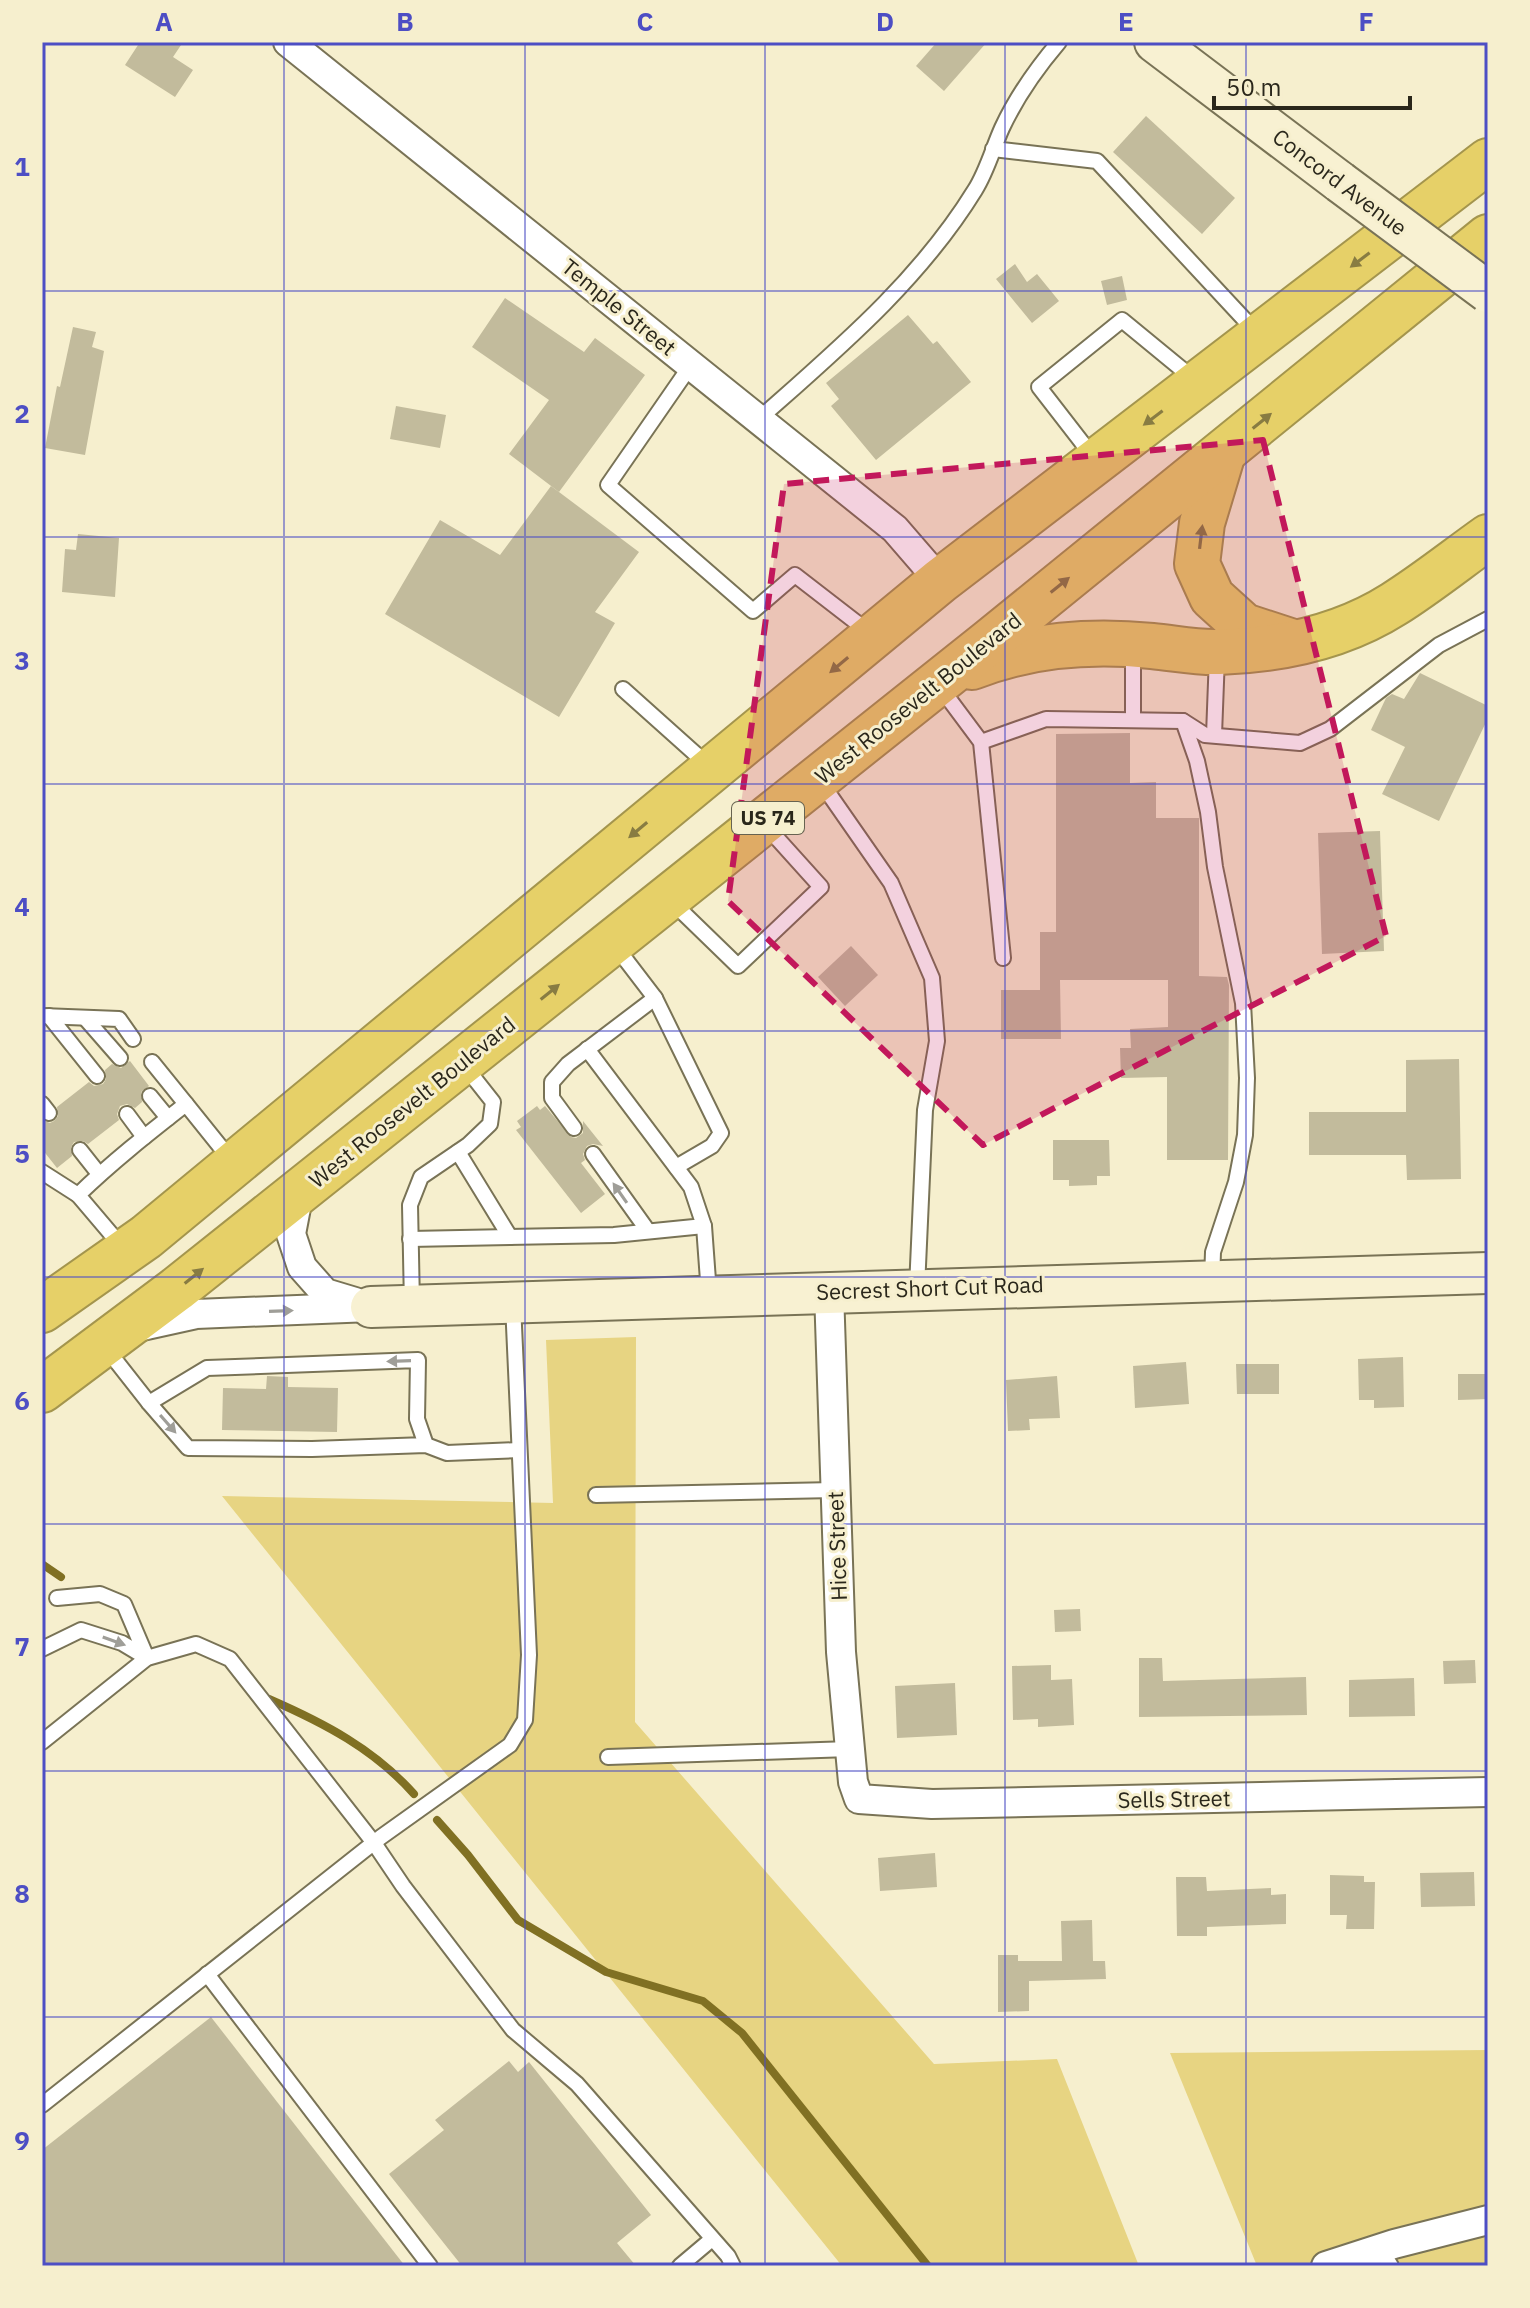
<svg xmlns="http://www.w3.org/2000/svg" width="1530" height="2308" viewBox="0 0 1530 2308" font-family="'IBM Plex Sans',sans-serif">
<rect width="100%" height="100%" fill="#f6efce"/>
<g fill="#e7d482">
<path d="M636,1337L635,1722L934,2064L1057,2059L1139,2266H842L222,1496L553,1503L546,1340Z"/>
<path d="M1488,2050V2266H1257L1170,2053Z"/>
</g>
<g fill="none" stroke-linecap="round" stroke-linejoin="round">
<g stroke="#807023" stroke-width="8">
<path d="M42,1564L61,1577"/>
<path d="M269,1699C324,1723 374,1749 414,1794"/>
<path d="M437,1820L468,1855L518,1920L606,1972L703,2001L742,2033L928,2266"/>
</g>
</g>
<g fill="#c2bb9c">
<path d="M140,42H183L173,57L193,70L175,97L125,65Z"/>
<path d="M937,42H987L944,91L916,66Z"/>
<path d="M1146,116L1235,198L1202,234L1113,152Z"/>
<path d="M1015,264L1027,282L1037,274L1059,301L1032,323L996,279Z"/>
<path d="M1122,276L1127,300L1107,305L1101,281Z"/>
<path d="M505,298L584,352L595,338L645,375L559,492L509,454L549,400L472,347Z"/>
<path d="M908,315L933,344L937,341L971,382L876,460L831,406L839,399L826,383Z"/>
<path d="M73,327L96,332L92,347L104,351L85,455L45,448L57,386L60,387Z"/>
<path d="M396,406L446,415L440,448L390,439Z"/>
<path d="M551,486L639,552L595,612L615,623L559,717L385,614L440,520L500,555Z"/>
<path d="M78,534L119,538L115,597L62,592L65,549L76,550Z"/>
<path d="M1420,673L1488,706V718L1439,821L1382,794L1405,747L1371,730L1386,698L1392,694L1404,699Z"/>
<path d="M1130,733V783L1156,782V818H1199V976L1227,977L1229,985L1228,1160H1167V1077L1121,1078L1120,1048H1131L1130,1029L1168,1027V980H1060L1061,1039H1001V990H1040V932H1056V734Z"/>
<path d="M1380,831L1384,951L1322,954L1318,833Z"/>
<path d="M851,946L878,975L845,1006L818,977Z"/>
<path d="M1459,1059L1461,1179L1407,1180L1406,1155H1309V1112H1406V1060Z"/>
<path d="M130,1061L149,1086L141,1092L142,1102L135,1108L127,1104L120,1106L117,1114L119,1120L88,1144L83,1141L74,1142L71,1147L72,1156L57,1168L42,1149V1120L50,1123L54,1121L58,1116L57,1107L89,1082L94,1086L103,1084L106,1079L105,1070L112,1064L121,1068Z"/>
<path d="M537,1106L540,1110L545,1106L571,1137L576,1138L583,1133V1121L603,1146L593,1144L587,1146L583,1154L585,1160L581,1163L605,1194L581,1213L516,1130L521,1127L517,1121Z"/>
<path d="M1053,1140H1109L1110,1176H1097V1185L1069,1186V1180H1053Z"/>
<path d="M1403,1357L1404,1407L1374,1408V1400H1359L1358,1359Z"/>
<path d="M1186,1362L1189,1404L1135,1408L1133,1366Z"/>
<path d="M1236,1364H1279V1394H1237Z"/>
<path d="M1458,1374H1488V1399L1458,1400Z"/>
<path d="M267,1376L288,1377V1387L338,1388L337,1432L222,1430L223,1388L266,1389Z"/>
<path d="M1057,1376L1060,1418L1029,1419L1030,1430L1008,1431L1006,1380Z"/>
<path d="M1080,1609L1081,1631L1055,1632L1054,1610Z"/>
<path d="M1139,1658H1162L1163,1681L1306,1677L1307,1715L1139,1717Z"/>
<path d="M1475,1660L1476,1683L1444,1684L1443,1661Z"/>
<path d="M1051,1665V1680L1072,1679L1074,1725L1038,1727V1719L1013,1720L1012,1666Z"/>
<path d="M1414,1678L1415,1716L1349,1717V1680Z"/>
<path d="M955,1683L957,1735L897,1738L895,1686Z"/>
<path d="M935,1853L937,1887L880,1891L878,1858Z"/>
<path d="M1474,1872L1475,1906L1421,1907L1420,1873Z"/>
<path d="M1330,1875L1364,1876V1882H1375L1374,1929H1346L1347,1915H1330Z"/>
<path d="M1176,1877H1206L1207,1891L1271,1888V1895L1286,1894V1924L1207,1927V1936H1177Z"/>
<path d="M1092,1920L1093,1961H1105L1106,1979L1029,1981V2011L998,2012V1955H1018V1961H1062L1061,1921Z"/>
<path d="M211,2017L405,2266H42V2150Z"/>
<path d="M509,2061L518,2072L529,2062L651,2215L617,2243L636,2266H462L389,2174L444,2130L435,2120Z"/>
</g>
<g fill="none" stroke-linecap="round" stroke-linejoin="round">
<g stroke="#797356" stroke-width="18">
<g id="lane">
<path d="M993,149L1097,161L1257,333"/>
<path d="M691,365L608,485L753,611L795,575L870,633"/>
<path d="M759,419C838,349 919,281 975,190C987,171 993,148 1002,128C1017,96 1036,69 1059,42"/>
<path d="M1094,458L1039,387L1122,320L1195,380"/>
<path d="M1133,648V720"/>
<path d="M940,687L981,742L1003,958"/>
<path d="M623,689L709,766"/>
<path d="M1183,721L1197,761L1208,812L1215,867L1243,1003L1247,1078L1245,1135L1236,1182L1213,1252L1212,1280"/>
<path d="M1214,735L1217,656"/>
<path d="M981,742L1046,719L1183,721L1205,735L1300,743L1330,729L1439,645L1488,619"/>
<path d="M820,781L891,883L932,978L937,1041L925,1110L917,1288"/>
<path d="M671,901L738,966L821,887L766,826"/>
<path d="M655,998L721,1133L712,1146L676,1167"/>
<path d="M42,1016L119,1019L133,1039"/>
<path d="M49,1016L97,1076"/>
<path d="M85,1018L120,1058"/>
<path d="M152,1062L186,1104"/>
<path d="M150,1096L168,1118"/>
<path d="M42,1104L49,1113"/>
<path d="M127,1114L144,1137"/>
<path d="M574,1128L552,1098V1082L568,1064L655,998L616,947"/>
<path d="M80,1150L99,1174"/>
<path d="M458,1152L510,1237"/>
<path d="M593,1154L648,1231"/>
<path d="M42,1172L78,1195"/>
<path d="M704,1226L709,1294"/>
<path d="M410,1239L614,1235L704,1226L691,1187L587,1049"/>
<path d="M123,1248L78,1195C112,1162 149,1133 186,1104L231,1160"/>
<path d="M412,1305L410,1205L421,1177L468,1145L490,1124L493,1102L463,1064"/>
<path d="M105,1347L149,1403"/>
<path d="M426,1445L417,1419L418,1360L207,1368L149,1403L188,1448L312,1449L426,1445L447,1453L519,1450"/>
<path d="M596,1495L835,1490"/>
<path d="M42,1649L81,1630L122,1643L147,1658L124,1604L100,1594L57,1598"/>
<path d="M42,1742L147,1658L196,1644L230,1659L374,1843L403,1886L513,2030L577,2084L728,2256L733,2266"/>
<path d="M608,1757L850,1749"/>
<path d="M207,1974L430,2266"/>
<path d="M42,2105L381,1837L510,1745L525,1720L529,1655L513,1304"/>
<path d="M1380,2248L1391,2266"/>
<path d="M680,2266L712,2239"/>
</g>
</g>
<g stroke="#797356" stroke-width="32">
<g id="street">
<path d="M288,42L895,529L940,581"/>
<path d="M299,1192L291,1234L302,1267L325,1293L355,1302"/>
<path d="M829,1291L841,1652L853,1782L859,1799L932,1804L1488,1792"/>
<path d="M137,1327L196,1314L371,1307"/>
<path d="M1326,2266L1394,2244L1488,2220"/>
</g>
</g>
<g stroke="#797356" stroke-width="44">
<g id="secondary">
<path d="M1155,42L1340,182"/>
<path d="M371,1307L1488,1273"/>
</g>
</g>
<g stroke="#a4954d" stroke-width="48">
<g id="highway">
<path d="M1223,453L1202,523L1197,564L1212,597L1244,626L1290,641"/>
<path d="M972,667C1030,644 1090,640 1152,646C1174,648 1197,653 1219,652C1279,650 1342,637 1394,604C1426,584 1457,559 1488,537"/>
<path d="M42,1310L146,1237L940,581L1488,161"/>
<path d="M42,1390L177,1289L989,642L1488,237"/>
</g>
</g>
<use href="#lane" stroke="#fff" stroke-width="14"/>
<use href="#street" stroke="#fff" stroke-width="28"/>
<use href="#secondary" stroke="#f8f1d2" stroke-width="40"/>
<use href="#highway" stroke="#e6d068" stroke-width="44"/>
<g stroke="#797356" stroke-width="44" stroke-linecap="butt">
<path id="secondary-bridge" d="M1340,182L1488,292"/>
</g>
<use href="#secondary-bridge" stroke="#f8f1d2" stroke-width="40"/>
</g>
<defs><path id="oneway-solid" d="M-6-.8H1V-3.2L6.5 0L1 3.2V.8H-6Z" transform="scale(2)"/></defs>
<g fill="#887c42">
<use href="#oneway-solid" transform="translate(1360 260) rotate(143)"/>
<use href="#oneway-solid" transform="translate(1153 418) rotate(143)"/>
<use href="#oneway-solid" transform="translate(1262 421) rotate(-39)"/>
<use href="#oneway-solid" transform="translate(1201 537) rotate(-83)"/>
<use href="#oneway-solid" transform="translate(1060 585) rotate(-39)"/>
<use href="#oneway-solid" transform="translate(839 665) rotate(140)"/>
<use href="#oneway-solid" transform="translate(638 830) rotate(140)"/>
<use href="#oneway-solid" transform="translate(550 992) rotate(-39)"/>
<use href="#oneway-solid" transform="translate(194 1276) rotate(-39)"/>
</g>
<g fill="#9f9e98">
<use href="#oneway-solid" transform="translate(620 1193) rotate(-125)"/>
<use href="#oneway-solid" transform="translate(281 1311) rotate(-2)"/>
<use href="#oneway-solid" transform="translate(399 1361) rotate(178)"/>
<use href="#oneway-solid" transform="translate(168 1424) rotate(49)"/>
<use href="#oneway-solid" transform="translate(114 1641) rotate(20)"/>
</g>
<path fill="#c2185b" fill-opacity="0.2" stroke="#c2185b" stroke-width="6" stroke-dasharray="16 10" stroke-linejoin="round" d="M1263,440L1386,936L983,1145L728,901L784,484Z"/>
<path fill="none" stroke="#4d4ec4" stroke-width="2" stroke-opacity="0.55" d="M284,42V2266M525,42V2266M765,42V2266M1005,42V2266M1246,42V2266M42,291H1488M42,537H1488M42,784H1488M42,1031H1488M42,1277H1488M42,1524H1488M42,1771H1488M42,2017H1488"/>
<g text-anchor="middle" stroke-width="6" stroke-linejoin="round" paint-order="stroke">
<rect fill="#f6efce" stroke="#676351" stroke-width="2" x="732" y="802" width="72" height="32" rx="6"/>
<g font-size="20" font-weight="bold" fill="#2a271b">
<text x="768" y="825">US 74</text>
</g>
<g font-size="22" fill="#2a271b" stroke="#f6efce">
<text transform="translate(1340 182) rotate(37)" y="8">Concord Avenue</text>
<text transform="translate(619 307) rotate(39)" y="8">Temple Street</text>
<text transform="translate(918 698) rotate(-39)" y="8">West Roosevelt Boulevard</text>
<text transform="translate(412 1102) rotate(-39)" y="8">West Roosevelt Boulevard</text>
<text transform="translate(930 1288) rotate(-2)" y="8">Secrest Short Cut Road</text>
<text transform="translate(837 1546) rotate(-92)" y="8">Hice Street</text>
<text transform="translate(1174 1799) rotate(-1)" y="8">Sells Street</text>
</g>
</g>
<rect width="1530" height="2308" fill="none" stroke="#f6efce" stroke-width="88"/>
<path d="M1214 96v12h196v-12" fill="none" stroke="#2a271b" stroke-width="4"/>
<text x="1226" y="96" font-size="24" fill="#2a271b" stroke="#f6efce" stroke-width="6" paint-order="stroke">50 m</text>
<rect x="44" y="44" width="1442" height="2220" fill="none" stroke="#4d4ec4" stroke-width="3"/>
<g font-size="26" text-anchor="middle" font-weight="bold" fill="#4d4ec4">
<text x="164" y="31">A</text>
<text x="405" y="31">B</text>
<text x="645" y="31">C</text>
<text x="885" y="31">D</text>
<text x="1126" y="31">E</text>
<text x="1366" y="31">F</text>
<text x="22" y="176">1</text>
<text x="22" y="423">2</text>
<text x="22" y="670">3</text>
<text x="22" y="916">4</text>
<text x="22" y="1163">5</text>
<text x="22" y="1410">6</text>
<text x="22" y="1656">7</text>
<text x="22" y="1903">8</text>
<text x="22" y="2150">9</text>
</g>
</svg>
